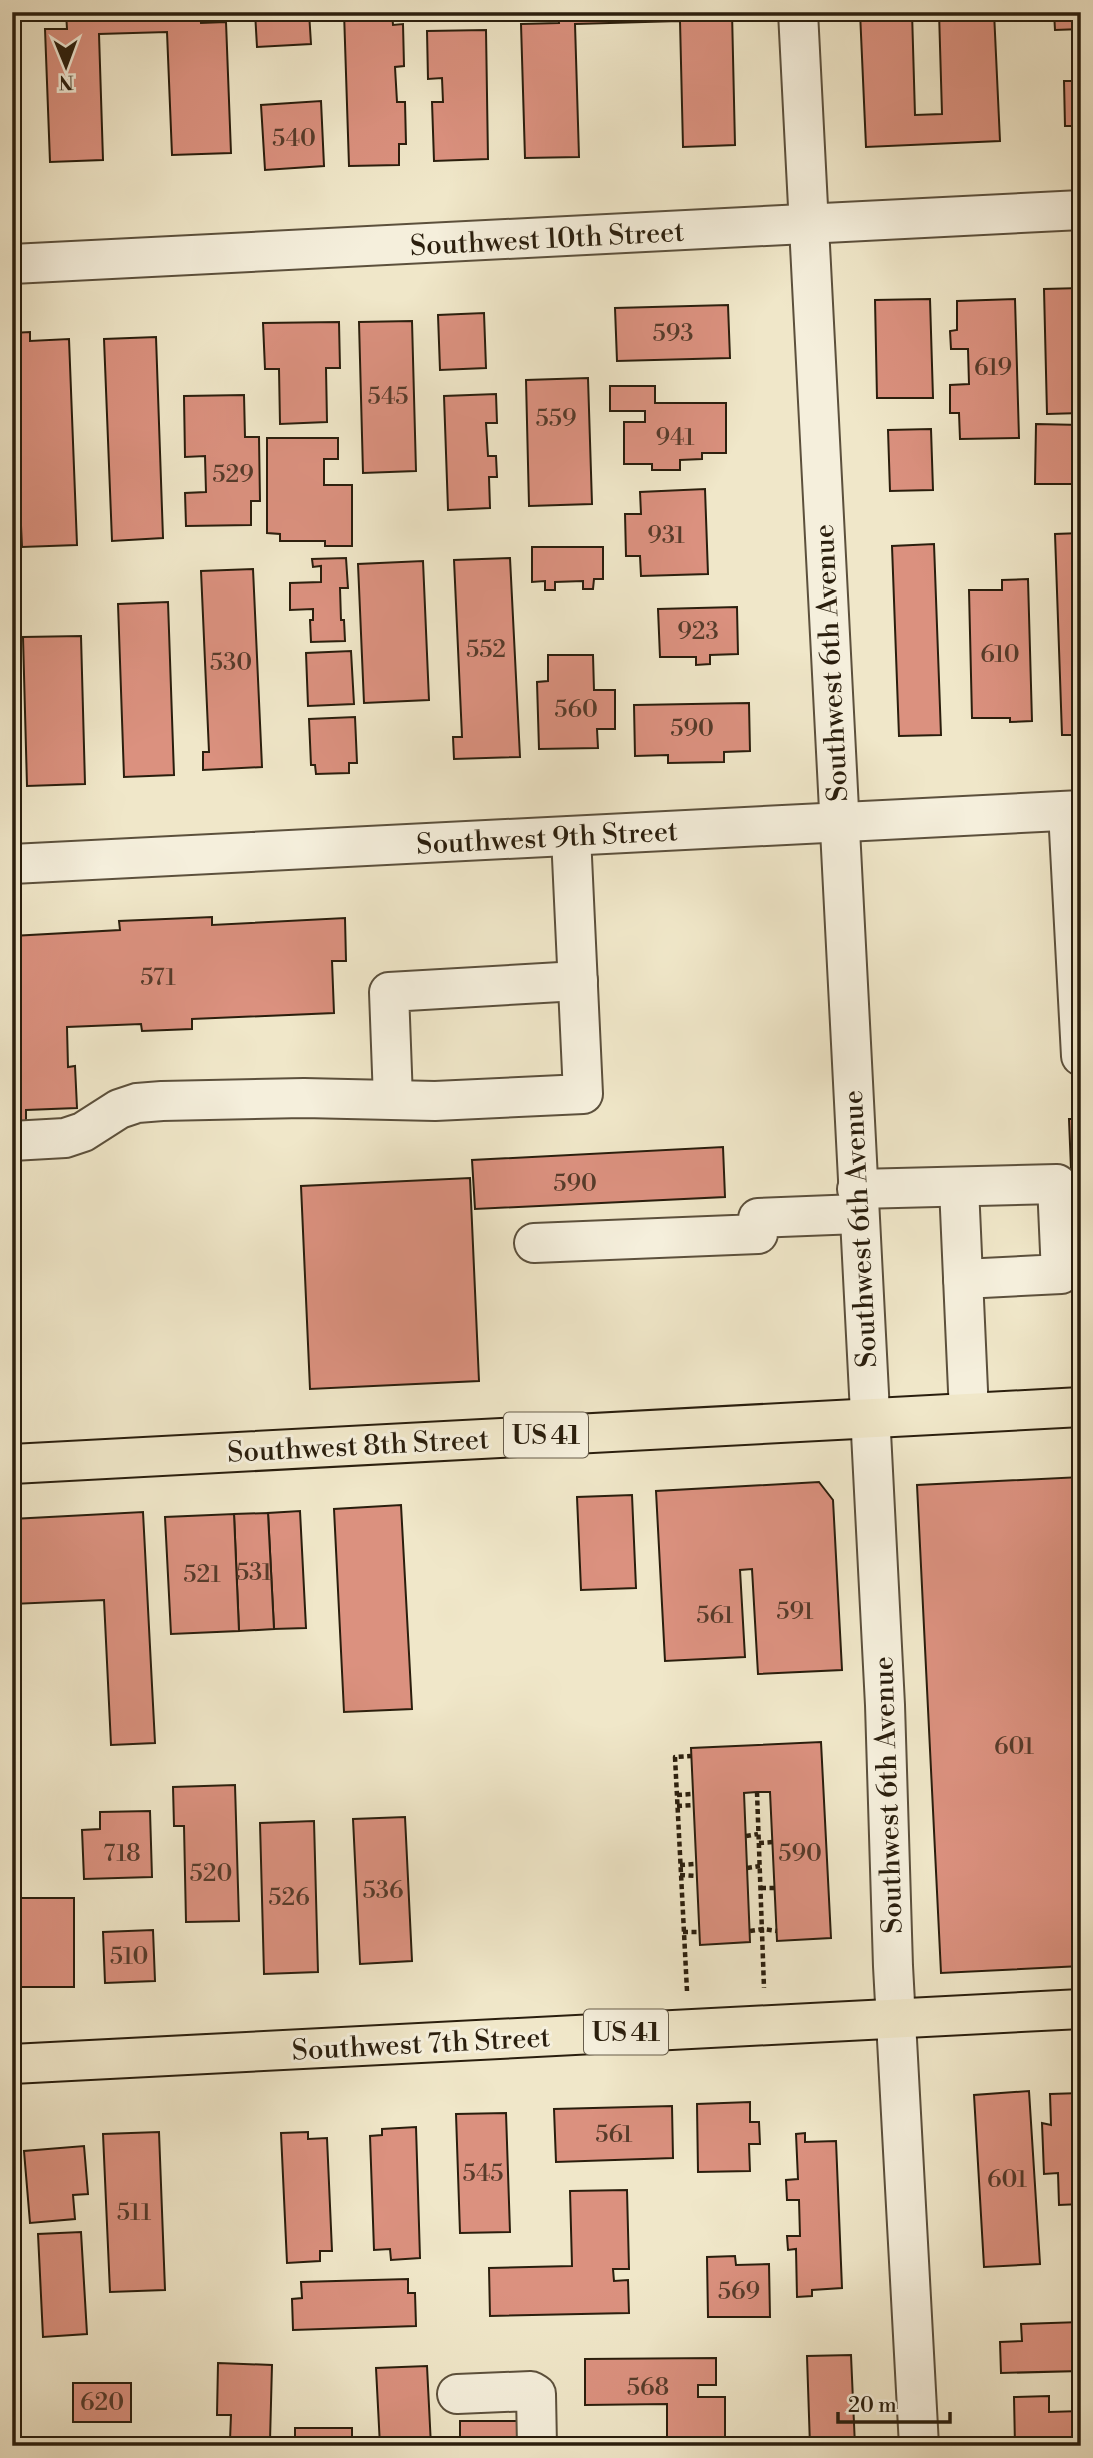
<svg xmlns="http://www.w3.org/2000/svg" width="1093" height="2458" viewBox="0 0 1093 2458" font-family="'Libre Bodoni',serif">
<rect width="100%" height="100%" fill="#f0e7c9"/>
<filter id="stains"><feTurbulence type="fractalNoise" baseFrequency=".00286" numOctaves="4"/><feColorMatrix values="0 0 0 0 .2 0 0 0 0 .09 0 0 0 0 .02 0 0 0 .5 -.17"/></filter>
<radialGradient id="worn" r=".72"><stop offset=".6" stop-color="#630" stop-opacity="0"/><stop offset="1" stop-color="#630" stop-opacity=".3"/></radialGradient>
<g fill="#db917f" stroke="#2a1e0d" stroke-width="2">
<path d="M66,12H200L201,23L226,22L231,153L172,155L167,32L99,34L103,160L50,162L45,29H67Z"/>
<path d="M255,12H309L311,44L257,47Z"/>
<path d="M344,12H392L393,25L403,24L404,66L395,67L397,102H405L406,144H399V165L349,166Z"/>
<path d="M558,12H732L735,145L683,147L680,21L575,24L579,157L525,158L521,24L559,23Z"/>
<path d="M860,12H912L915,115L942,114L939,12H994L1000,141L866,147Z"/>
<path d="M1054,12H1081V29L1055,30Z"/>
<path d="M486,30L488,159L434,161L432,102H443L442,78L428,79L427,31Z"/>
<path d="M1064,81H1081V126H1065Z"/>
<path d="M321,101L324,166L265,170L261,105Z"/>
<path d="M1081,288V413L1047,414L1044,289Z"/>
<path d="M930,299L933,398H877L875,300Z"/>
<path d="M1015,299L1019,438L960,439L959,413H950V385L969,384L968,349H951L950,331L957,330V301Z"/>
<path d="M728,305L730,358L617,361L615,308Z"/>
<path d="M484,313L486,368L440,370L438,315Z"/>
<path d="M412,321L416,471L363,473L359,322Z"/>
<path d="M339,322L340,368H326L327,422L280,424L279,369H265L263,323Z"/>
<path d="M30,332V341L69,339L77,545L22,547L12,333Z"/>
<path d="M156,337L163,538L112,541L104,339Z"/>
<path d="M588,378L592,504L529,506L526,380Z"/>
<path d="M610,386H655V403H726V453H702V459L680,460V470H652V464H624V422H645V411H610Z"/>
<path d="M496,394L497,423H486L488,456H496L497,477H489L490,508L448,510L444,396Z"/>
<path d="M244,395L245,437H259L260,501H251V525L186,526L185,493L206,492L205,456L185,457L184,396Z"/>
<path d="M1036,424L1081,425V484H1035Z"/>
<path d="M931,429L933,490L890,491L888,430Z"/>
<path d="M267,438H338V459H324V485H352V546H325V541H280V534L267,533Z"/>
<path d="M705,489L708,574L641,576L640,556H626L625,514H641L640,492Z"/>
<path d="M1081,533V735H1062L1055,534Z"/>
<path d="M934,544L941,735L899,736L892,546Z"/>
<path d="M532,547H603V579H594L593,589H583V581L555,582V590H545V581L532,582Z"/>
<path d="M346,558L348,588H340L341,620H344L345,641L311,642L310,620H313V609L290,610V583L321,582V566L313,567L312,559Z"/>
<path d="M510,558L520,757L454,759L453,737H462L454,560Z"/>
<path d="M423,561L429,700L364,703L358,564Z"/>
<path d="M253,569L262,767L203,770V752H209L201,571Z"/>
<path d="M1028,579L1032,721L1010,722V718H972L969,590H1002V580Z"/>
<path d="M168,602L174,775L124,777L118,604Z"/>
<path d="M737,607L738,654L710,655V664L696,665V657H660L658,609Z"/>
<path d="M81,636L85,784L27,786L23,637Z"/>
<path d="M351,651L354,704L308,706L306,653Z"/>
<path d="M548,655H593L594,690H615V729H597L598,748L539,749L537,682L548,681Z"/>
<path d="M749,703L750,751L724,752V762L668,763V755L635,756L634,705Z"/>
<path d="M355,717L357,763H349V773L316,774L315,765H311L309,719Z"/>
<path d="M212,917V925L345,918L346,961H332L334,1013L192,1019V1029L142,1031L141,1024L67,1027L68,1067L75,1066L77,1108L26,1110V1123L12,1124V936L120,930L119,921Z"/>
<path d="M1069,1119H1081V1344H1078Z"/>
<path d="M723,1147L725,1197L475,1209L472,1160Z"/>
<path d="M470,1178L479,1381L310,1389L301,1186Z"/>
<path d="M1081,1477V1966L941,1973L917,1485Z"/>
<path d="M819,1482L833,1500L842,1670L758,1674L752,1569L740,1570L745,1657L665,1661L656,1491Z"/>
<path d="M632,1495L636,1588L581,1590L577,1497Z"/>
<path d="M401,1505L412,1709L344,1712L334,1509Z"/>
<path d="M300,1511L306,1628L274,1629L268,1513Z"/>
<path d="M143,1512L155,1743L111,1745L104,1600L12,1604V1519Z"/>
<path d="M268,1513L274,1629L239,1631L234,1514Z"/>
<path d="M234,1514L239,1631L171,1634L165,1517Z"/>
<path d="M821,1742L831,1938L777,1941L770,1792H757L744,1793L750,1942L700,1945L691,1748Z"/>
<path d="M235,1785L239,1921L186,1922L184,1826H174L173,1787Z"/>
<path d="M150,1811L152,1877L84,1879L82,1830L100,1829V1812Z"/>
<path d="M405,1817L412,1961L360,1964L353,1819Z"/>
<path d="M314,1821L318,1972L264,1974L260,1823Z"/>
<rect x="17" y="1898" width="57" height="89"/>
<path d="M153,1930L155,1981L105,1983L103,1932Z"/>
<path d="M1029,2091L1040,2264L984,2267L974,2095Z"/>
<path d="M1081,2093V2204L1059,2205L1058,2173L1044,2174L1042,2123L1051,2125L1050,2094Z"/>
<path d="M750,2102V2122H759L760,2144H749L750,2171L698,2172L697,2104Z"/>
<path d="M672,2106L673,2158L556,2162L554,2109Z"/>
<path d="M506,2113L510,2232L460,2233L456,2114Z"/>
<path d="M416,2127L420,2258L391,2260L390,2249L374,2250L370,2136L382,2135V2129Z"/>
<path d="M159,2132L165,2290L110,2292L103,2134Z"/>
<path d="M308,2132V2139L327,2138L332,2251H320V2261L287,2263L281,2133Z"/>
<path d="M805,2133V2142L836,2141L842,2288L812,2290V2296L797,2297L796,2249L788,2250L787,2236H800L799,2200H787L786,2180L798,2179L796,2134Z"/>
<path d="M84,2146L88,2194L73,2195L75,2219L30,2223L24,2151Z"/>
<path d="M627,2190L629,2269H613L614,2281L628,2280L629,2313L490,2316L489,2268L572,2266L570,2191Z"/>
<path d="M81,2232L87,2334L43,2337L38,2234Z"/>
<path d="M735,2256L736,2265L769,2264L770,2317H708L707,2257Z"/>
<path d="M408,2279V2293H415L416,2326L293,2330L292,2299L302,2298L301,2282Z"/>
<path d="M1081,2322V2371L1001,2373L1000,2342L1022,2341L1021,2324Z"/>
<path d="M851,2355L855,2446H810L807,2356Z"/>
<path d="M716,2358V2385H698V2397H725V2446H667V2404L585,2405V2359Z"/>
<path d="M218,2363L272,2365L270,2441L230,2440L231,2415H217Z"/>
<path d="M427,2366L431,2446H380L376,2368Z"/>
<rect x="73" y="2383" width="58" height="39"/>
<path d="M1049,2396V2412L1081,2411V2446H1015L1014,2397Z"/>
<rect x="460" y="2421" width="65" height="25"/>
<rect x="295" y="2428" width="57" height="18"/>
</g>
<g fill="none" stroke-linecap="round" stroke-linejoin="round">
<g stroke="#5c503c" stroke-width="42">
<g id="minor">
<path d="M798,12L885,1705L893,1966L919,2446"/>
<path d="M12,264L1081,210"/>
<path d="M1068,811L1081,1056"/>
<path d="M12,864L1081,810"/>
<path d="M393,1099L389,992L578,981"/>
<path d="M12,1141L65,1138L83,1132L119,1109L137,1103L162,1101L304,1098L435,1101L583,1094L571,836"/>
<path d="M959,1187L969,1413"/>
<path d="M857,1189L1057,1184L1061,1274L963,1279"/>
<path d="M534,1243L758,1234V1218L858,1214"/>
<path d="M457,2394L531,2391L536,2394L537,2446"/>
</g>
</g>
<g stroke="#2a1e0d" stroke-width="42">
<g id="major">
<path d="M12,1464L1081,1407"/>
<path d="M12,2064L1081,2009"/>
</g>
</g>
<g stroke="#2a1e0d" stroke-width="4.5" stroke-dasharray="5 3.5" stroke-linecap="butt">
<path d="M757,1792L764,1988"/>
<path d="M677,1795L692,1794"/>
<path d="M677,1806L693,1805"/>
<path d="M746,1836L758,1834"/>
<path d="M759,1843L773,1842"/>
<path d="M680,1865L695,1864"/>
<path d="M747,1868L760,1866"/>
<path d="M680,1875L696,1876"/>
<path d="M761,1888H775"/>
<path d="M750,1931L763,1929L777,1931"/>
<path d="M683,1932H699"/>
<path d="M687,1991L675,1757L691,1756"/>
</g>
<use href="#minor" stroke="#f5efdc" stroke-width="38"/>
<use href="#major" stroke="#f0e7c9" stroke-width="38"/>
</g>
<g text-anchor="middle" stroke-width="6" stroke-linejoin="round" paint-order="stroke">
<g font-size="24" fill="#563b2a">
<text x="294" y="146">540</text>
<text x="673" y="341">593</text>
<text x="993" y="375">619</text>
<text x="388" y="404">545</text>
<text x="556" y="426">559</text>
<text x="675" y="445">941</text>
<text x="233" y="482">529</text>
<text x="666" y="543">931</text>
<text x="698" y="639">923</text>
<text x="486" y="657">552</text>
<text x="1000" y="662">610</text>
<text x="231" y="670">530</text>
<text x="576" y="717">560</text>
<text x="692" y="736">590</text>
<text x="158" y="985">571</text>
<text x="575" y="1191">590</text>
<text x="254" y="1580">531</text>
<text x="202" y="1582">521</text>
<text x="795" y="1619">591</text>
<text x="715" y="1623">561</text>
<text x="1014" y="1754">601</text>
<text x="122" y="1861">718</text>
<text x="800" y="1861">590</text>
<text x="211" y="1881">520</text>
<text x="383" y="1898">536</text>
<text x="289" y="1905">526</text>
<text x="129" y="1964">510</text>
<text x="614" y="2142">561</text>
<text x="483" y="2181">545</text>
<text x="1007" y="2187">601</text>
<text x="134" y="2220">511</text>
<text x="739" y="2299">569</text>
<text x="648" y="2395">568</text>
<text x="102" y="2410">620</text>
</g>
<g fill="#f5efdc" stroke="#675d4b" stroke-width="2">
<rect x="504" y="1412.5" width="84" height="45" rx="5"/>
<rect x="584" y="2009.5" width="84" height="45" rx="5"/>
</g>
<g font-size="26" font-weight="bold" fill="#2a1e0d">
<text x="546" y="1444">US 41</text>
<text x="626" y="2041">US 41</text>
</g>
<g font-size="28" fill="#2a1e0d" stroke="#f5efdc">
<text transform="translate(547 238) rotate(-3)" y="10">Southwest 10th Street</text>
<text transform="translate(830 663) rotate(-93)" y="10">Southwest 6th Avenue</text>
<text transform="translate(547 837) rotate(-3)" y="10">Southwest 9th Street</text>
<text transform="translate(859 1229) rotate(-93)" y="10">Southwest 6th Avenue</text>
<text transform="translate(358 1445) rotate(-3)" y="10">Southwest 8th Street</text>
<text transform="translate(887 1795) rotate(-92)" y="10">Southwest 6th Avenue</text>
<text transform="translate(421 2043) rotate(-3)" y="10">Southwest 7th Street</text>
</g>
</g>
<rect width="1093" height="2458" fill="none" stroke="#f0e7c9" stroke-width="42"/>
<rect x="14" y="14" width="1065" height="2430" fill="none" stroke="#2a1e0d" stroke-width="3.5"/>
<rect x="21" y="21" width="1051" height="2416" fill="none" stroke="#2a1e0d" stroke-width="2"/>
<g transform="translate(66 66) rotate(179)" stroke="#f5efdc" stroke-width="5" paint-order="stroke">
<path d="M0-5L12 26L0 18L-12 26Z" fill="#2a1e0d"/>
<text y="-10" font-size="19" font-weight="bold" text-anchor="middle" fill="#2a1e0d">N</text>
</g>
<path d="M838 2412v10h112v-10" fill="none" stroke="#2a1e0d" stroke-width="3.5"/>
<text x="848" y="2412" font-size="21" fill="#2a1e0d" stroke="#f5efdc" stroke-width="5" paint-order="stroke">20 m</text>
<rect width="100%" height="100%" filter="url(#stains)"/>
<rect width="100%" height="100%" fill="url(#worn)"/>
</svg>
